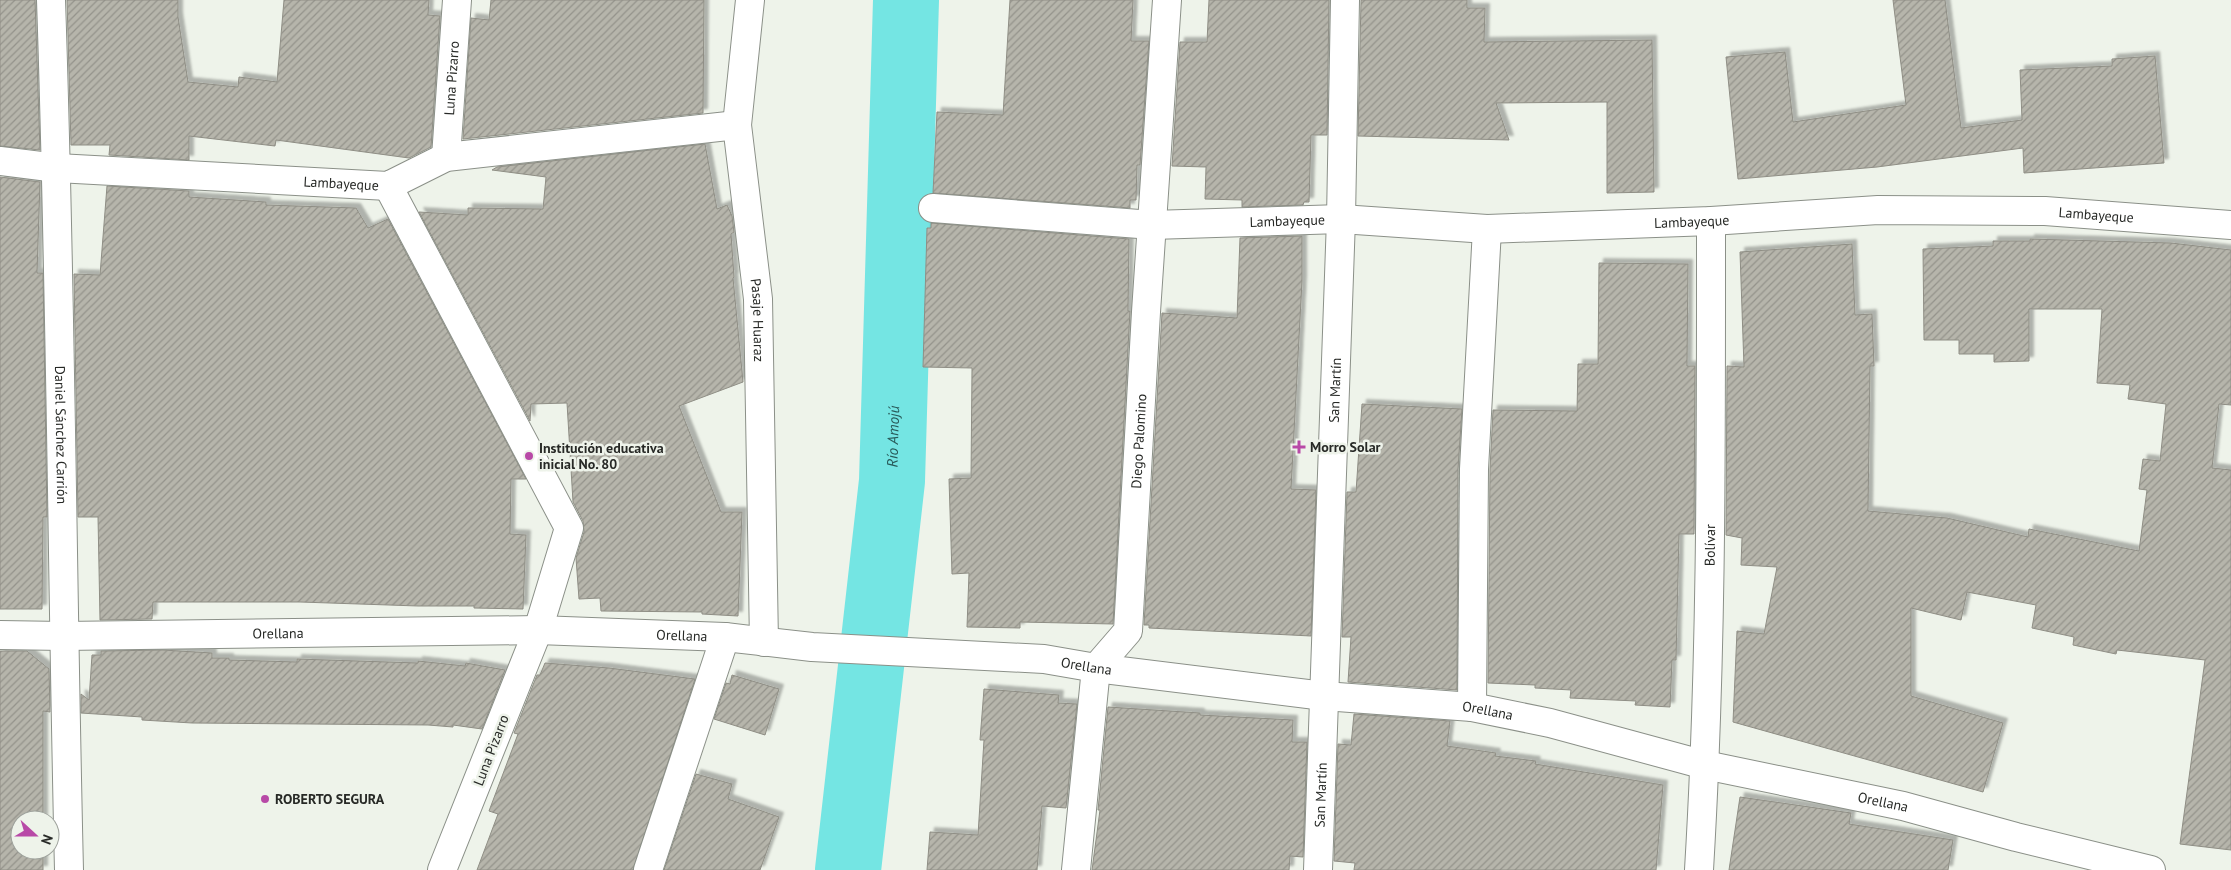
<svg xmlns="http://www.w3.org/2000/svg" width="2231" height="870" viewBox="0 0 2231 870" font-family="'PT Sans',sans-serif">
<defs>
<pattern id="building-hatch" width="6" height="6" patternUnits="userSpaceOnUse" patternTransform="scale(1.25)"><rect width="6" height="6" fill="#b6b5ab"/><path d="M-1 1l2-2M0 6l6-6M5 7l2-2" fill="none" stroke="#94938b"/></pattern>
<filter id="shadow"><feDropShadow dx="4.5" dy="-4.5" stdDeviation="1" flood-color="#0004"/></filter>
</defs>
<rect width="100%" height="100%" fill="#eef3ea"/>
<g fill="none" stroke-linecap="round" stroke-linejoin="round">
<path stroke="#74e5e3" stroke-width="66" id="s1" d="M848,870L892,481L906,0"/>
</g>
<g fill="url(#building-hatch)" stroke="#8f8e85" filter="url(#shadow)">
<path d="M0,0H35L40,150L0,146Z"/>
<path d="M67,0H178V17L188,82L238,87L239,77L277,82L284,0H429L428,15L440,16L431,147L409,158L276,140L275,146L189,136V160L109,155L110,145H71Z"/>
<path d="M491,0H704L703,113L463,139L471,18L489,20Z"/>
<path d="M1010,0H1133L1131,41H1149L1140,165H1137L1136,200H1130V208L933,193L937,112L1003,115Z"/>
<path d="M1209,0H1329L1327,135H1311L1309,202H1304L1303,205L1242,207V200L1205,199L1206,167L1172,166L1180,42H1207Z"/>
<path d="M1361,0H1467V8H1485L1484,42L1652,40L1654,192L1607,193V102L1496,103L1509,140L1358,136Z"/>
<path d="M1893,0H1945L1961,128L2022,120L2020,70L2112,66V59L2155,56L2164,163L2024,173L2023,148L1877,167L1738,179L1726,57L1785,52L1793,122L1906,105Z"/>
<path d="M705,144L717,209L727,205L732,216L734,232L731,234L734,277L733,278L743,382L679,406L721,512H742L738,616L702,614V612L601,611L600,598L579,599L576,558L584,532L583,521L573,502L567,403L531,404L530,421L419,212L468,215V208L543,209L546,177L492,170L497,167Z"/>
<path d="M0,177L40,182L37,273H43L47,517H43L42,609H0Z"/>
<path d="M107,186L189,191V197L266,202V205L356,208L368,228L388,219L526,479H511L510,534L526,535L523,609L474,608V606H418L300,602H153L152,619L100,620L98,517H78L74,274L100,275Z"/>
<path d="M931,223L1129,239L1128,311H1130L1113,624L1020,622V628L967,627L969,573L952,574L949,479L971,478L972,368L923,367L927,228H931Z"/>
<path d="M1302,236V281L1291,489L1316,490L1311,636L1149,628V625H1144L1162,313L1237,318L1240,238Z"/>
<path d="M2030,239L2171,243L2231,250V405L2219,404L2212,468L2231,470V850L2180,844L2205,660L2117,650L2116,654L2073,645L2074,637L2032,628L2036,605L1967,592L1961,620L1911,608V696L2003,723L1983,792L1733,722L1737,631L1764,634L1777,567L1741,565L1742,538L1726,535L1727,366L1744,367L1740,252L1852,244L1855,315L1872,314L1874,366H1870L1868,511L1947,518L2028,537L2029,529L2139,551L2147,490L2139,489L2143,459L2160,461L2166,404L2128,399L2130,385L2097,383L2102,309H2029V361L1994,362V354H1959V340H1924L1923,249L1993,246V241H2030Z"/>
<path d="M1599,263L1688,264L1687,366H1695L1694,534H1679L1676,660H1672L1670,707L1635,705L1636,701L1570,698L1571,690L1535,688V685L1488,683L1490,469L1493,410L1577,411L1578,364H1598Z"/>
<path d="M1362,404L1462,409L1458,469L1457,690L1348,682L1351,637H1342L1347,492H1356Z"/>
<path d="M163,650L212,653V658H229V660L297,662V659L418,663V661L465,666L466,663L505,670L482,729L453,725V727L428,725L192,723L142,720V717L81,713V694L89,700L92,655H101V651Z"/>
<path d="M0,651H27L49,669L50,712L43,711V820H20V850H43V870H0Z"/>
<path d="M545,663L609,668L695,679L633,870H477L498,814L489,811L518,734L514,733L537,675H540Z"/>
<path d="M732,675L779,689L765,735L714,719L726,683L730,684Z"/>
<path d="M984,689L1059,695L1058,703L1077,704L1066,808L1042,806L1037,870H927L930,832L978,835L984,740H980Z"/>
<path d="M1108,707L1200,713V715L1293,720L1292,742H1307L1303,857L1290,856L1289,870H1092L1100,810H1098Z"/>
<path d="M1354,714L1450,721L1447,746L1496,753L1495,756L1536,761L1535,764L1663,785L1656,870H1354L1355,863L1334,861L1338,744L1351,745Z"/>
<path d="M696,774L732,784L728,799L779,817L760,870H664Z"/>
<path d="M1740,797L1851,813L1849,824L1953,840L1948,870H1729Z"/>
</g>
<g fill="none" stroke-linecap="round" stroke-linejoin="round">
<g stroke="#8b9088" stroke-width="30">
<g id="minor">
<path id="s2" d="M51,0C61,290 62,580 69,870"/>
<path id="s3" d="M750,0L737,125L758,299L764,642"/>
<path id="s4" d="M446,157L457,0"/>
<path id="s5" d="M0,161L57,168L388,186L446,157L737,125"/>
<path d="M388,186L569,528L538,630L442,870"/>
<path id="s6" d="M933,208L1152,225L1341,219L1487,229L1711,221L1878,210L2045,211L2231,225"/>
<path id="s7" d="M0,635L63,636L538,630L725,637L812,647L1044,659L1096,668L1324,696L1472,707L1550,723L1705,765L1903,806L2016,837L2151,870"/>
<path d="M1472,707L1474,469L1487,229"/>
<path d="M648,870L725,637"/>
<path id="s8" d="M1076,870L1096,668L1128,631L1146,312L1167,0"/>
<path id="s9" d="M1318,870L1341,219L1345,0"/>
<path id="s10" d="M1699,870C1712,654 1711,437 1711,221"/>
</g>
</g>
<use href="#minor" stroke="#fff" stroke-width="28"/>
</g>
<g fill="#b849a7" stroke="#eef3ea" stroke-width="2">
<path d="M1296.5 439.5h5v5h5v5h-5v5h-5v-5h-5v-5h5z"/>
<circle cx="529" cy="456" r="5"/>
<circle cx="265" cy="799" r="5"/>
</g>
<g text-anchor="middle" stroke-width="5" stroke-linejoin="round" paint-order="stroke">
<g font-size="14" fill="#272926" stroke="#eef3ea">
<text dy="5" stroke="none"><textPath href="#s4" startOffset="79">Luna Pizarro</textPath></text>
<text dy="5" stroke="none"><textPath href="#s5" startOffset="342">Lambayeque</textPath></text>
<text dy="5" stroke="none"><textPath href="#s6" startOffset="1165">Lambayeque</textPath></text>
<text dy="5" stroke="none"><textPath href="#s6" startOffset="355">Lambayeque</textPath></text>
<text dy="5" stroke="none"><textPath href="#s6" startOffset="760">Lambayeque</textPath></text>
<text dy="5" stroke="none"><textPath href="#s3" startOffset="322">Pasaje Huaraz</textPath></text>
<text dy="5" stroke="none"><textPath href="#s9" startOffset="480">San Martín</textPath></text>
<text dy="5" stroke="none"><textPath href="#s2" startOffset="435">Daniel Sánchez Carrión</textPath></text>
<text dy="5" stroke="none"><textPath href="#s8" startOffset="442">Diego Palomino</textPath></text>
<text dy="5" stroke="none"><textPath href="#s10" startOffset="325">Bolívar</textPath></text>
<text dy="5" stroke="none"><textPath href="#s7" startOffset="278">Orellana</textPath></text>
<text dy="5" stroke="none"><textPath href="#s7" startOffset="682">Orellana</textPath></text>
<text dy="5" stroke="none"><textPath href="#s7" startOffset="1088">Orellana</textPath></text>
<text dy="5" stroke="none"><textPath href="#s7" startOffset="1492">Orellana</textPath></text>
<text transform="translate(491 750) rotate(-69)" y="5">Luna Pizarro</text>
<text dy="5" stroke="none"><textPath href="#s9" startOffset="75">San Martín</textPath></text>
<text dy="5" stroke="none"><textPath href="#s7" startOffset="1898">Orellana</textPath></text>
</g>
<g font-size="14" font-weight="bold" fill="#272926" stroke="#eef3ea" text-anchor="start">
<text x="1310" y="452">Morro Solar</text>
<text x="539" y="453">Institución educativa<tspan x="539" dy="16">inicial No. 80</tspan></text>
<text x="275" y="804">ROBERTO SEGURA</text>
</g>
<g font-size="15" font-style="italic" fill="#295b5a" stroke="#eef3ea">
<text dy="5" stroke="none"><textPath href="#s1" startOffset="436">Río Amojú</textPath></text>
</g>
</g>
<g transform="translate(35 835) rotate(111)"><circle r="24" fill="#eef3ea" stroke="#9ea29c"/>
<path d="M0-4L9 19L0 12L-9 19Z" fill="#b849a7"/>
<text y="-8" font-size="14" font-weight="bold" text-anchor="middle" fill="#272926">N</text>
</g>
</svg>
